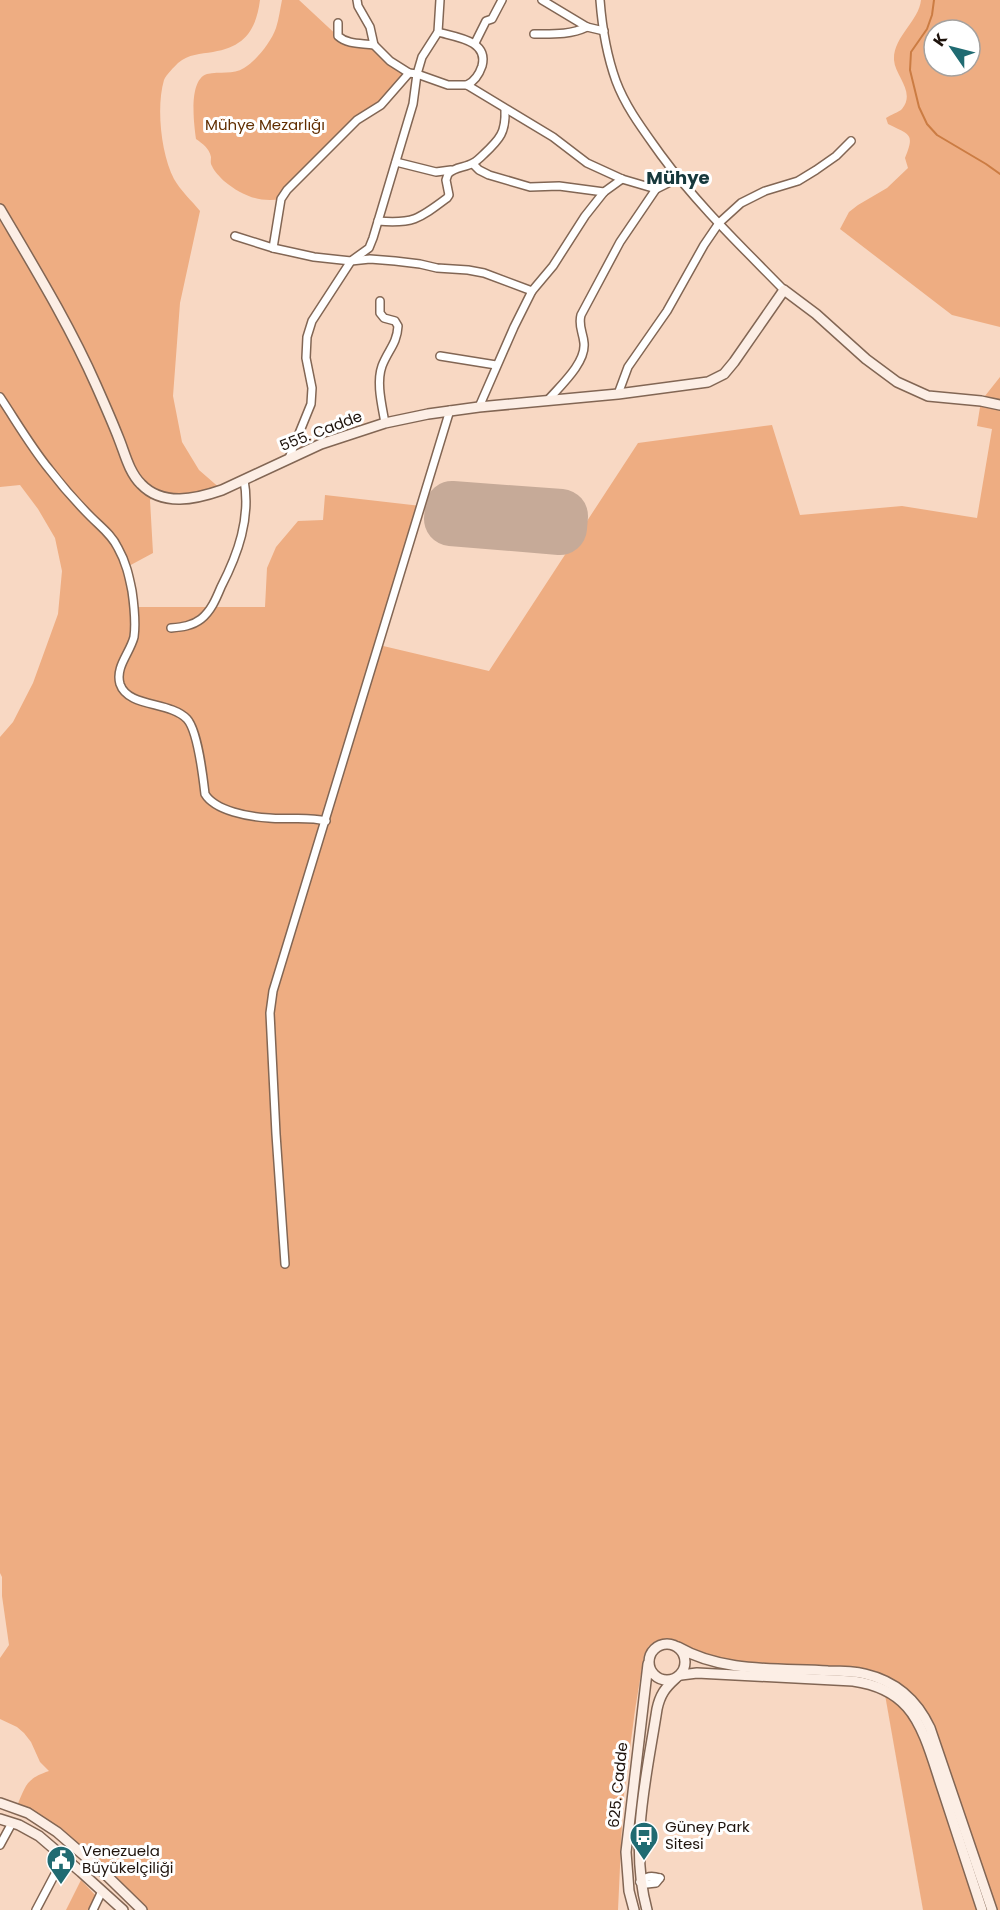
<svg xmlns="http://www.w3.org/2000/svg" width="1000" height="1910" viewBox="0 0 1000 1910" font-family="Poppins,sans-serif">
<rect width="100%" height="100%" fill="#f8d8c3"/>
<g fill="#eead82" fill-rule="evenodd">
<path d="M0,0H260C256,31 244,47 213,52C200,54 189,54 178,63C174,67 166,75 164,80C156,107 161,154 174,179C180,190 192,201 200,211L180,303L173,396L182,442L199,470L222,490L205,495L155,494L150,500L153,553L127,567L134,607H265L267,568L276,547L298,521L323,520L325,495L421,506L379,645L489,671L638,443L772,425L800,515L902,506L977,518L992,429L977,426L981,401L1000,377V1910H992L930,1728L876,1677L763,1668L686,1652L673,1645L659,1640L649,1646L644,1655L635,1710L623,1802L618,1910H142L78,1850L16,1808C26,1786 25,1779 49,1771L40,1762L31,1742L24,1733L17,1727L0,1719V1658L9,1645L2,1596V1577L0,1573V737L13,722L33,683L58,614L62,571L55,538L38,509L20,485L0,487Z"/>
<path d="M282,0H299L342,40L374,45L409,73L381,105L365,114L281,199C259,203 241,195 224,181C220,177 214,171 212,166C210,163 211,160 211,157C209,148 203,144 196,139C194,124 188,80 207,74C220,71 233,75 244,68C257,60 271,42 276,28C279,19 280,9 282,0Z"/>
<path d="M921,0H1000V327L952,315L840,229L849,212L858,205L887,188L908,168L905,158C915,133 910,135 888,124L886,118C890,115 899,112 902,109C916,92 895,76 894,60C893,37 919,21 921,0ZM934,30H970V66H934Z"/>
<path d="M884,1689L918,1723L982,1910H923Z"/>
<path d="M81,1880L96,1896L90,1910H66Z"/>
</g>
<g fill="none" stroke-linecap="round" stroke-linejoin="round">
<path stroke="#cb7c43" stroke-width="2" d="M934,0L932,15L927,29L911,52L910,70L919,107L927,124L937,135L986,164L1000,174"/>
<path stroke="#c6aa98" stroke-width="54" d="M452,508L561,516L560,528L451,519Z"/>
<g stroke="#826654" stroke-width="10">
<g id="street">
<path d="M357,0L358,6L370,27L374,45"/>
<path d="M542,0L587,27L604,31"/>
<path d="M600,0C602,26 607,56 616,81C626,108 644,131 661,155C697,204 741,246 784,290"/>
<path d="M338,23V36C348,45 361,43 374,45L390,61L409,73L417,74L448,85H467L553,137L587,163L622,179L656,189"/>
<path d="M438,32C455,37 489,40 482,66C479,75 475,81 467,85"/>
<path d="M534,34C553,34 570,35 587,27"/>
<path d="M475,43L486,21L492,19L502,0"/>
<path d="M396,162L436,172L451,170"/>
<path d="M473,164L479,170L489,175L530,187L559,186L604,192"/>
<path d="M378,221C413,224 419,219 447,198L449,195L446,180L448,174C455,166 465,168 473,163C477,161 481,157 484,154C500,139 506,132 505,110"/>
<path d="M235,236L273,248L314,257L351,261L370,259L395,261L420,264L437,268L468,270L484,273L532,291"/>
<path d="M273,248L281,199L287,190L357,120L381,105L409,73"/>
<path d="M380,301V313L384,318L395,321L398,326C397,344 388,350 382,366C376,383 382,405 385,423"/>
<path d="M440,356L496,365"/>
<path d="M618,394L628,367L667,311L704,245L719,223L741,203L765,191L798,181L816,170L836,156L851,141"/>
<path d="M0,397C16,421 31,447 49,469C62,486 76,502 91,517C101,527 112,535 118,548C126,562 129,576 132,591C134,605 136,623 134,637C130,653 115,667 120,684C128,708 170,701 187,719C198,731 203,777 205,794C215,811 250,817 269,818C288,820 307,816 326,821"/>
<path d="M548,400C560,386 586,363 584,343C583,332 578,326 581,315L620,242L656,189L678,178"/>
<path d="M479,407L514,327L532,291L553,266L585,216L604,192L622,179"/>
<path d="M289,458L311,404L312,388L306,358L307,337L312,321L351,261L369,248L373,238L413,104L417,74L422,57L438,32L440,0"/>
<path d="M171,628C182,627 192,626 201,619C211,611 216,599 221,587C238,554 251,518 244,480"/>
<path d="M285,1264L276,1134L270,1013L273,991L450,410"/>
<path d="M0,1845L12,1823"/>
<path d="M640,1882L647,1884L656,1883L660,1878"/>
<path d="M640,1882C647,1876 651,1875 660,1878"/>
<path d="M36,1910L64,1857"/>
<path d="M93,1910L102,1891"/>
</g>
</g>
<g stroke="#826654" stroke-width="12">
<g id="secondary">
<path d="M0,209C34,267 69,324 96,385C104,403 112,421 119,439C125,454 129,472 141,484C163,507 196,499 222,490L321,444L385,423L428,414L479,407L618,394L708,382L724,374L734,362L784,290L816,314L866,359L897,382L928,396L981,401L1000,405"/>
<circle cx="667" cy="1662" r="18"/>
<path d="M678,1647C723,1673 778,1668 828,1671C840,1671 853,1671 865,1674C895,1681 917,1700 930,1728L992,1910"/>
<path d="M681,1675L697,1673L853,1681C874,1684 893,1691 907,1707C925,1727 934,1765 943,1791C956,1831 969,1870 982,1910"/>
<path d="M0,1803L28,1813L57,1832L102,1871L142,1910"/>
<path d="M0,1819L19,1825L39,1836L81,1872L123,1910"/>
<path d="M634,1910L629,1891L626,1852L648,1664"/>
<path d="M647,1910C629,1844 647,1775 657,1709C660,1695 665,1688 675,1679"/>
</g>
</g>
<use href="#street" stroke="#fff" stroke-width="7"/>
<use href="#secondary" stroke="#fceee5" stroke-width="9"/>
</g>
<defs>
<g id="bus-pin" transform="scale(1.5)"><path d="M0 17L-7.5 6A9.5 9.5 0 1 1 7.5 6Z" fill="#206b72" stroke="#fff"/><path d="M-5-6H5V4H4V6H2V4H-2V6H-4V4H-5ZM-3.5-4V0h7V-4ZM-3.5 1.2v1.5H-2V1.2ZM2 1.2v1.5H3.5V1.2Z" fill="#fff"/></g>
<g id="civic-pin" transform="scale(1.5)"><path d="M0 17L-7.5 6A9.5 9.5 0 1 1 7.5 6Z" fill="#206b72" stroke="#fff"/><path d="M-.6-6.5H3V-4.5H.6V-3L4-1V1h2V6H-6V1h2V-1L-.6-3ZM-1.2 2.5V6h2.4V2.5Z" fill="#fff"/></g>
</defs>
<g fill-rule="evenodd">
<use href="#bus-pin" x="644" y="1836"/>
<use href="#civic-pin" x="61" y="1860"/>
</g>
<g text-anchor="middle" stroke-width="6" stroke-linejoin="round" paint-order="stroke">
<g font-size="15" fill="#612e00" stroke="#fff">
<text x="265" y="130">Mühye Mezarlığı</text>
</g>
<g font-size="15" fill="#1e130c" stroke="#fff">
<text transform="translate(321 431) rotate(-21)" y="5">555. Cadde</text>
<text transform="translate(618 1785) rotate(-84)" y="5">625. Cadde</text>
</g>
<g font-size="15" fill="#1e130c" stroke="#fff" text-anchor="start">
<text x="665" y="1832">Güney Park<tspan x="665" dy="17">Sitesi</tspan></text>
<text x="82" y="1856">Venezuela<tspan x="82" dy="17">Büyükelçiliği</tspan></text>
</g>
<g font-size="18" font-weight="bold" fill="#16383c" stroke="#fff">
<text x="678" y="184">Mühye</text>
</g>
</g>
<g transform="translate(952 48) rotate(305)"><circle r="28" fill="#ffffff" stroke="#a5a19e" stroke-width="1.5"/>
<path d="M0-4.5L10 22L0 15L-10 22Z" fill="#206b72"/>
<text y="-9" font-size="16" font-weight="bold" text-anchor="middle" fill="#1e130c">K</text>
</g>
</svg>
